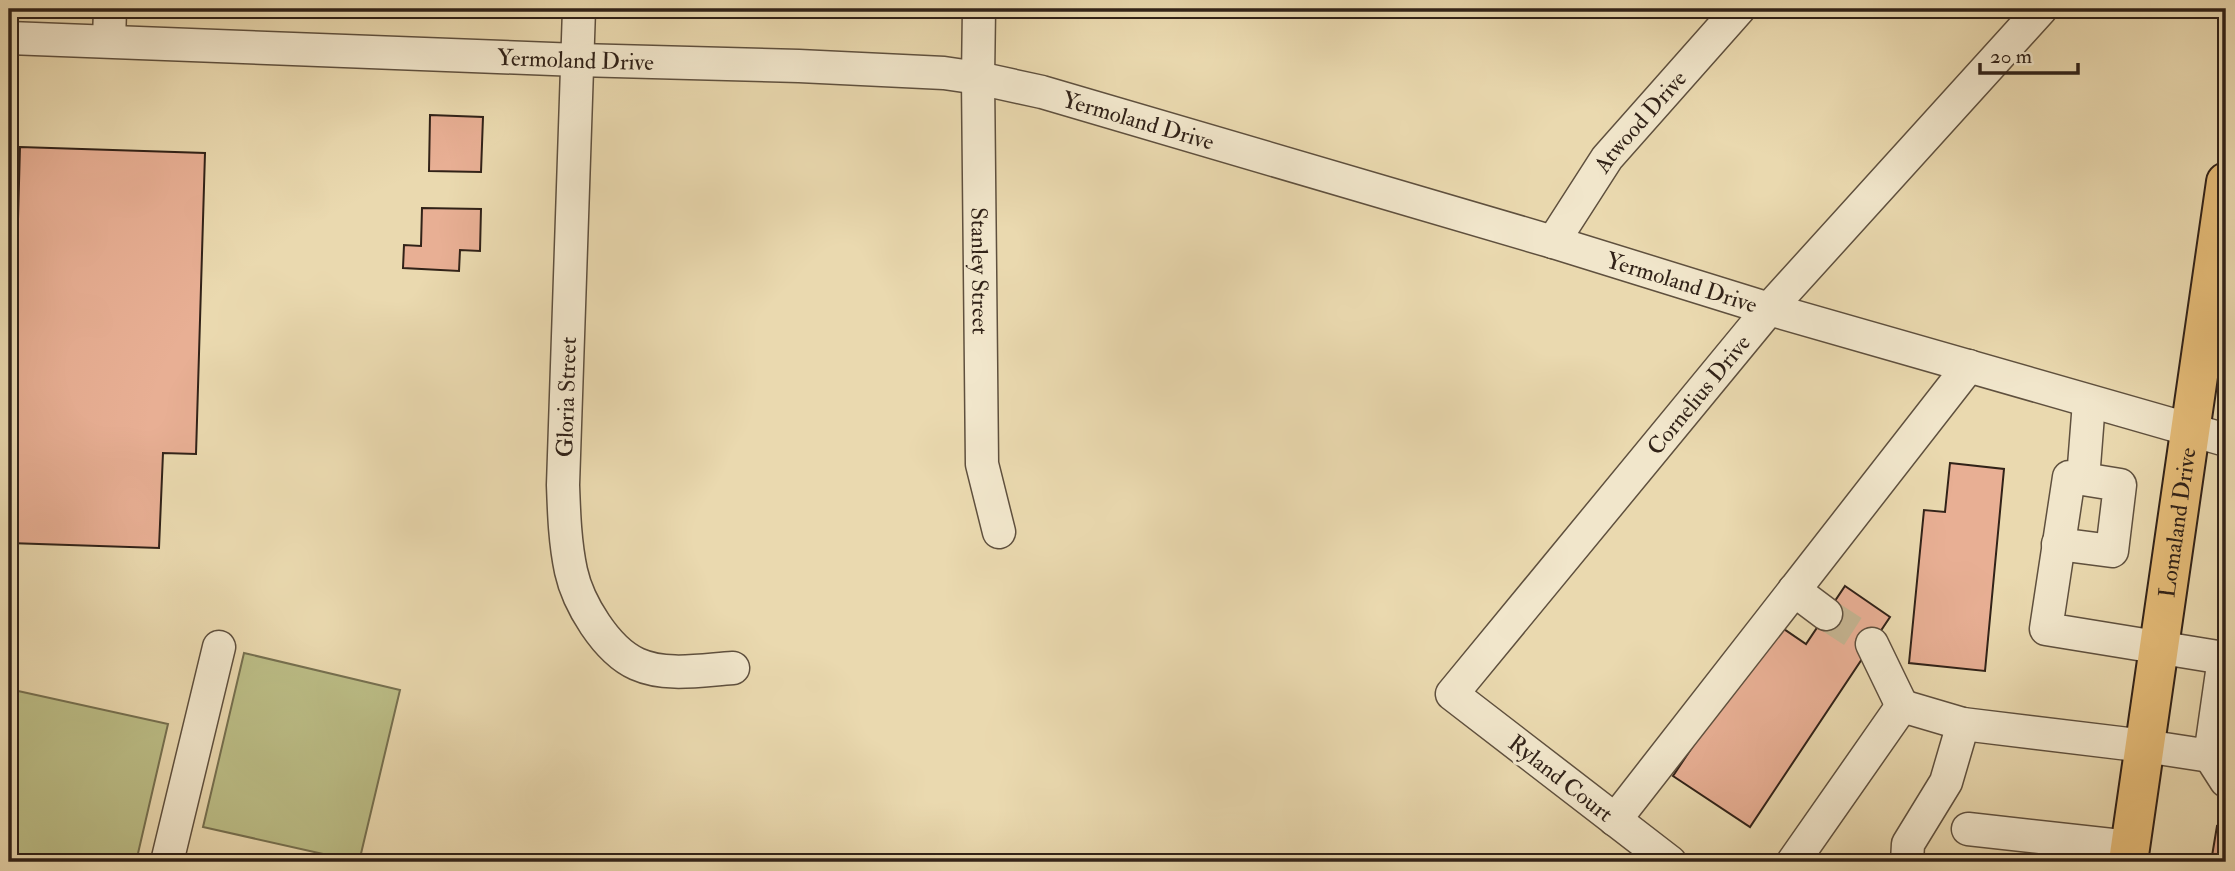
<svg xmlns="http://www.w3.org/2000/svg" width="2235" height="871" viewBox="0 0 2235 871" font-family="'IM FELL Double Pica',serif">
<rect width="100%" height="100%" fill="#ead9af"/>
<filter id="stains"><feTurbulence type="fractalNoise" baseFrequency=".00286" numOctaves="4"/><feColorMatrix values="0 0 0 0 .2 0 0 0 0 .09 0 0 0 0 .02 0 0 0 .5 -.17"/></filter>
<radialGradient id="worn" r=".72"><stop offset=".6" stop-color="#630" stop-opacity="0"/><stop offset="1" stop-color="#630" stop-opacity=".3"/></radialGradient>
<g fill="#bcbe87" stroke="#767050" stroke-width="2">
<path d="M244,653L400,690L359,862L203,827Z"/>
<path d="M9,689L168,724L136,862H9Z"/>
</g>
<g fill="#e8af94" stroke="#312218" stroke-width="2">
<path d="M430,115L483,117L481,172L429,171Z"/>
<path d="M20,147L205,153L196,454L163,453L159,548L9,543Z"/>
<path d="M422,208L481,209L480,251L460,250L459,271L403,268L404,245L421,246Z"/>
<path d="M1950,463L2004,469L1985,671L1909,663L1924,510L1945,512Z"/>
<path d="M1845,586L1890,617L1750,827L1673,776L1775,623L1806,644Z"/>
<path d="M2217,826L2226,828V862H2211Z"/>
</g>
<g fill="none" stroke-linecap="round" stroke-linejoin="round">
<path stroke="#c5b491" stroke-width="32" stroke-dasharray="32 16" stroke-linecap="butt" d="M1826,614L1872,644"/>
<g stroke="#5f503e" stroke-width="35">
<g id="minor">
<path d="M579,9L563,485C564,514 565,543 571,571C578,603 606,650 637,664C666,677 702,670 733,668"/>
<path id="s1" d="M979,9L978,78L982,464L999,532"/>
<path id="s2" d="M9,38L578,60L799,66L944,73L978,78L1042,92L1553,242L1769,309L2226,440"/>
<path d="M109,41L110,9"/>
<path id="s3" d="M1553,242L1607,158L1739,9"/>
<path d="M2058,544L2112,551L2120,485L2083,479"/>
<path d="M1794,590L1826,614"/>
<path d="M1872,644L1902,706"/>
<path d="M2210,756L2226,781"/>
<path d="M1615,820L1969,366"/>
<path d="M1968,829L2130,847"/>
<path d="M167,862L219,647"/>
<path id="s4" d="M1670,862L1452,694L1769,309L2041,9"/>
<path d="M1793,862L1902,706L1963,724L2145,746L2210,756L2224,658L2046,629L2069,477L2083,479L2089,402"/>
<path d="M1907,862L1908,844L1946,782L1963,724"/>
</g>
</g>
<g stroke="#312218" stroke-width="42">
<g id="major">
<path id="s5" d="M2128,862L2226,182"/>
</g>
</g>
<use href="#minor" stroke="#f1e6cb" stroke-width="32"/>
<use href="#major" stroke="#e5bc78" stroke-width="38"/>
</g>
<g text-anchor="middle" stroke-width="7" stroke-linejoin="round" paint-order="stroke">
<g font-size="23" fill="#312218" stroke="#f1e6cb">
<text dy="8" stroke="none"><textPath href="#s2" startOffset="567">Yermoland Drive</textPath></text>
<text dy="8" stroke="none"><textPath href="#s2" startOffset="1136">Yermoland Drive</textPath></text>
<text dy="8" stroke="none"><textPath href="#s3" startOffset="149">Atwood Drive</textPath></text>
<text dy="8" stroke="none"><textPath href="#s1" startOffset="262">Stanley Street</textPath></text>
<text dy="8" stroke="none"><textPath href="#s2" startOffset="1703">Yermoland Drive</textPath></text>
<text dy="8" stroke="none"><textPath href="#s4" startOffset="663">Cornelius Drive</textPath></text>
<text transform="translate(566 397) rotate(-88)" y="8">Gloria Street</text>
<text dy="8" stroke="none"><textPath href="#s5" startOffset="343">Lomaland Drive</textPath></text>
<text transform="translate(1561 778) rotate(38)" y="8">Ryland Court</text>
</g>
</g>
<rect width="2235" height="871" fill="none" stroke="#ead9af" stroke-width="35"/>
<rect x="10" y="10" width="2214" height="850" fill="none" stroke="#312218" stroke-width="3.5"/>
<rect x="18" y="18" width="2200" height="836" fill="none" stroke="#312218" stroke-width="2"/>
<path d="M1980 63v10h98v-10" fill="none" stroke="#312218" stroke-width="3.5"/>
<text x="1990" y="63" font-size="21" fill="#312218" stroke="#f1e6cb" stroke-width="5" paint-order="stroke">20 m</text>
<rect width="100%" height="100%" filter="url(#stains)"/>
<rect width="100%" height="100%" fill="url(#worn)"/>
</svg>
